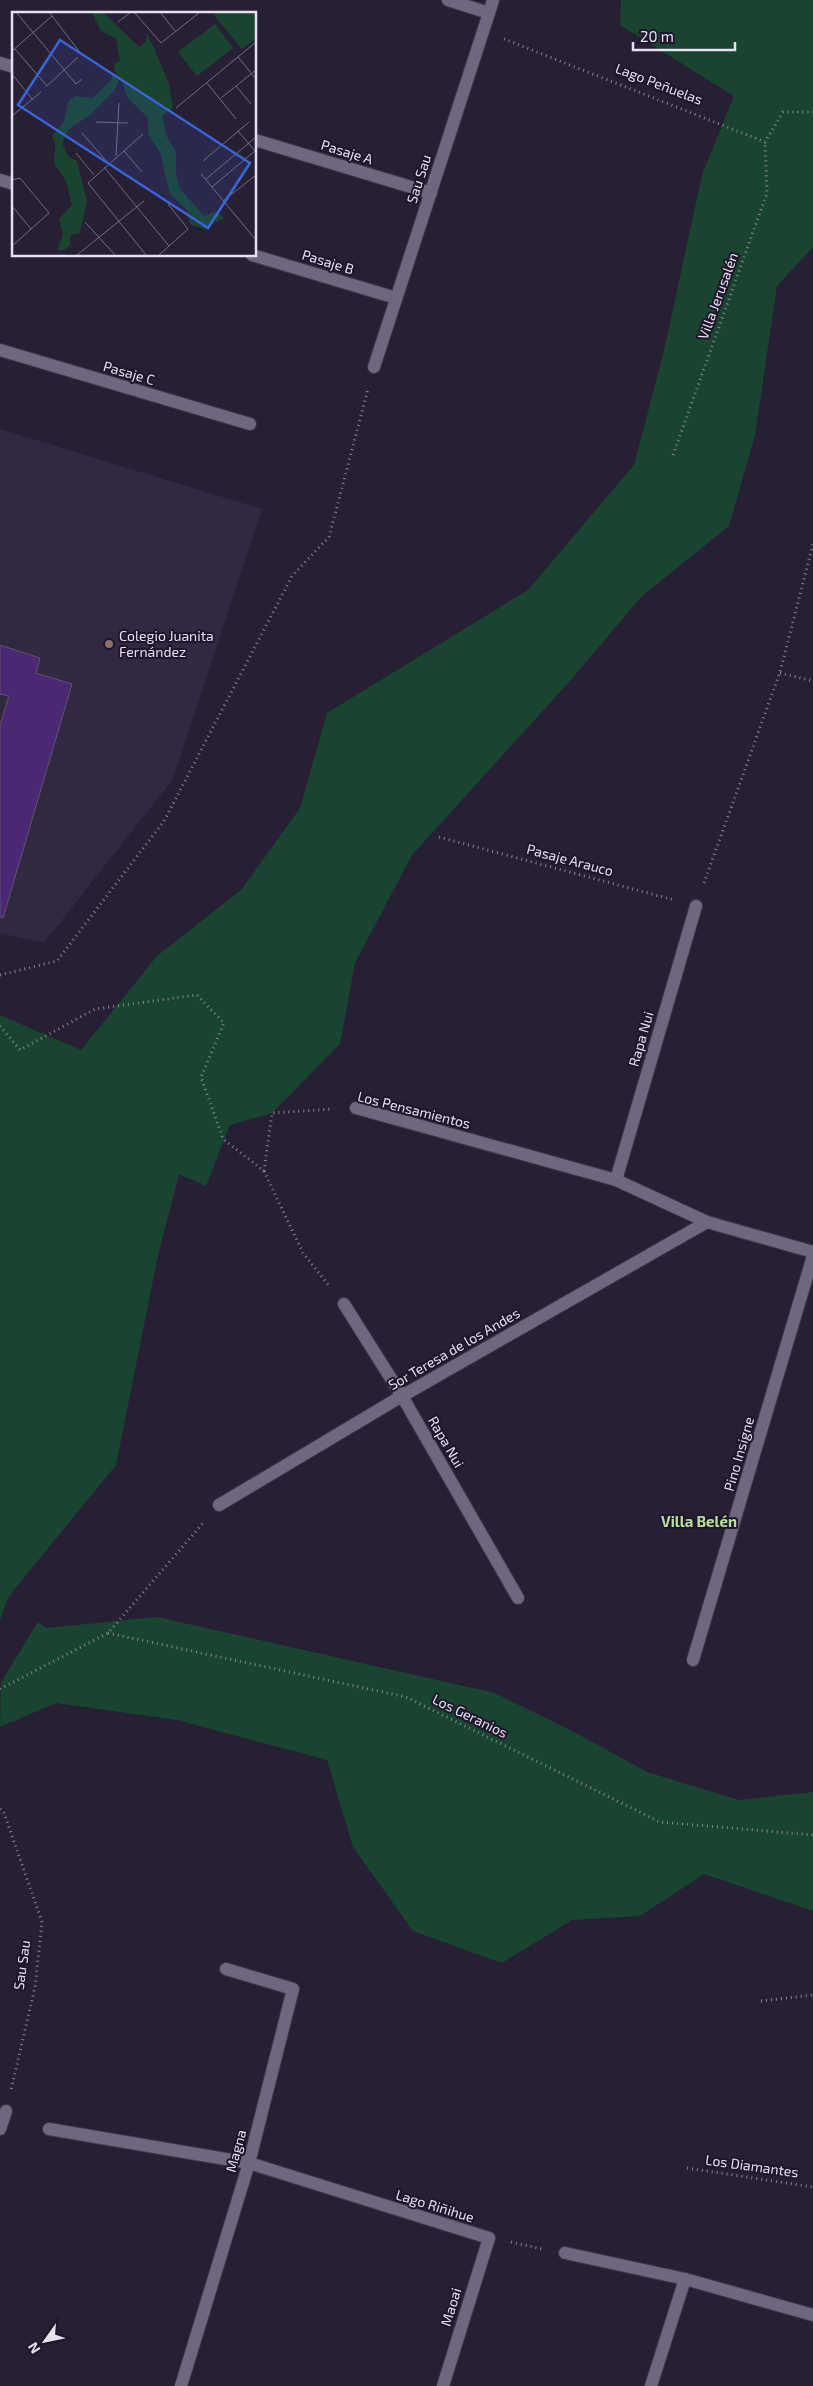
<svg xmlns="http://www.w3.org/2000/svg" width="813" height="2386" viewBox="0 0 813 2386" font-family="'Exo 2',sans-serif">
<rect width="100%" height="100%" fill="#271f34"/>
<path fill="#322842" d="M0,429L262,509L173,779L44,943L0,933Z"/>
<g fill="#194530">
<path d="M621,0H813V247L777,286L755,435L729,526L642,596L569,682L412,855L355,963L340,1044L272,1113L230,1125L206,1186L179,1174L157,1260L116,1465L9,1596L0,1620V1015L81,1050L157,956L242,889L300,808L327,713L528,590L634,465L664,351L702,175L734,96L620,25Z"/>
<path d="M157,1617L495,1693L576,1733L647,1772L739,1800L813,1792V1911L704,1874L640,1916L572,1920L502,1963L413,1931L353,1847L327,1760L177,1720L56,1703L0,1727L1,1682L38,1622L46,1628Z"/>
</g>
<path fill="#4a2873" stroke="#5e556d" d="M0,645L40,658L36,673L72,684L3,918L0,917V725L9,696L0,694Z"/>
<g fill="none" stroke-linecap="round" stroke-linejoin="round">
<g stroke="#3f394a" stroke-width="14">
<g id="minor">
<path d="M0,63L14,67"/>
<path d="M255,140L431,193"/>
<path d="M0,180L14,184"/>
<path d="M252,255L396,298"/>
<path d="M0,350L250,424"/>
<path d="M374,367L489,13"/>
<path d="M356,1108L616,1180L707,1222L813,1252"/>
<path d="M616,1180L696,906"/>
<path d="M344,1304L402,1396L518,1598"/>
<path d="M219,1505L402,1396L707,1222"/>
<path d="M693,1660L813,1256"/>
<path d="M0,2129L6,2111"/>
<path d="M49,2129L249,2163L489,2238L443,2386"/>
<path d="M565,2253L685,2279L813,2315"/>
<path d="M181,2386L249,2163L293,1989L226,1969"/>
<path d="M651,2386L685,2279"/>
</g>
</g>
<g stroke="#3f394a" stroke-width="14">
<path id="tertiary" d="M448,0L489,13L493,0"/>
</g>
<g stroke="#898395" stroke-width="3" stroke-dasharray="1 4" stroke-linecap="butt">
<path d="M504,39L765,142L783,112H813"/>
<path d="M673,455L767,193L765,142"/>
<path d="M780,673L813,681"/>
<path d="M439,837L674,900"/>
<path d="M704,883L780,672L813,544"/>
<path d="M0,975L57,961L164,821L292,576L329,537L368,389"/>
<path d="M0,1026L20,1050L95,1009L197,995L224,1023L201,1077L223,1139L264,1171L272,1113L333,1109"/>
<path d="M264,1171L303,1253L330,1287"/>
<path d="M108,1633L406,1697L660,1822L813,1835"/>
<path d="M0,1689L108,1633L204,1522"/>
<path d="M0,1809L4,1813L42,1922L35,1987L11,2090"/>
<path d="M761,2001L813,1995"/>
<path d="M687,2168L813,2187"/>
<path d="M511,2242L542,2249"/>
</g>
<use href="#minor" stroke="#70677f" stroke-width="12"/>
<use href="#tertiary" stroke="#70677f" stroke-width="12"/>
</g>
<circle fill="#8d6e63" stroke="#1e162a" stroke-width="2" cx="109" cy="644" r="5"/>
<g text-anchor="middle" stroke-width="4" stroke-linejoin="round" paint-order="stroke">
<g font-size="14" fill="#e5e1ef" stroke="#1e162a">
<text transform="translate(659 84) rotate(21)" y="5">Lago Peñuelas</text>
<text transform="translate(347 152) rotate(17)" y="5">Pasaje A</text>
<text transform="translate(419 179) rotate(-72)" y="5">Sau Sau</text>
<text transform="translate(328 262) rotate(17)" y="5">Pasaje B</text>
<text transform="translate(718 296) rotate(-70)" y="5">Villa Jerusalén</text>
<text transform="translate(129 373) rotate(16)" y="5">Pasaje C</text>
<text transform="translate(570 860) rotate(15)" y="5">Pasaje Arauco</text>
<text transform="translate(641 1039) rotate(-74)" y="5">Rapa Nui</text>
<text transform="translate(414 1110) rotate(14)" y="5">Los Pensamientos</text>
<text transform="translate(454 1349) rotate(-30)" y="5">Sor Teresa de los Andes</text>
<text transform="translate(446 1442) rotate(60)" y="5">Rapa Nui</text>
<text transform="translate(739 1454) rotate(-74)" y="5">Pino Insigne</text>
<text transform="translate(470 1716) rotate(26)" y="5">Los Geranios</text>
<text transform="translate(22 1965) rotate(-82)" y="5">Sau Sau</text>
<text transform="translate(236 2151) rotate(-75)" y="5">Magna</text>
<text transform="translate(752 2166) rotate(8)" y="5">Los Diamantes</text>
<text transform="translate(435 2206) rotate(17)" y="5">Lago Riñihue</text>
<text transform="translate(451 2307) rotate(-73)" y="5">Maoai</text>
</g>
<g font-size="14" fill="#e5e1ef" stroke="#1e162a" text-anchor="start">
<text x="119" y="641">Colegio Juanita<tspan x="119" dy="16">Fernández</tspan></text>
</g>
<g font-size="15" font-weight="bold" fill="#b7e09c" stroke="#1e162a">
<text x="699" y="1527">Villa Belén</text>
</g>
</g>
<g transform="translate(12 12)">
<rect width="244" height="244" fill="#271f34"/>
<path d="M91,0L127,35L134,30L135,22L142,36L157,72L161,96L150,104L155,125L164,140V163L168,177L192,204L204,199L213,206L198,212L194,218L178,212L175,198L158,182L148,140L137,124L135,105L115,85L110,69L102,59L103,51L108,49L104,26L89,19L80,1ZM203,0H244V26L230,37L201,2ZM203,12L221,36L185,64L166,40ZM101,61L107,70L101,80L78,103L57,117L50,131L57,145L65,149L75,190L68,220L58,224V233L52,238H45L51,223L47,207L60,193L54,169L42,151L43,131L40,124L52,110L56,90L63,84L81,86L99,68Z" fill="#194530"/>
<path fill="none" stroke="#736d7f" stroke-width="1" d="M4,0L64,72L70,67M37,0L70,43M122,0L149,31L188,0M148,0L164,20M106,10L119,0M3,37L35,74L66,45M0,39L40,4M226,45L244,67M0,62L21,88M195,71L224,107M224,74L239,92M209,86L244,58M164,96L244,30M0,104L29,80M84,110L116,111M226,119L244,140M70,121L96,151M131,122L76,171L134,243M112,139L130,160M64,141L82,163M104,144L107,91M191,149L237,110M92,155L157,234M189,162L244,228M194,167L244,125M0,168L8,166L37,201L0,234M200,175L244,138M211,189L244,163M0,194L19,217M73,210L103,243M65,243L132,189M147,243L176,217L156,192"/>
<path fill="#3b64db" fill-opacity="0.15" stroke="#3b64db" stroke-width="2.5" d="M48,28L238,151L196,216L6,93Z"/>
<rect width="244" height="244" fill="none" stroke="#e5e1ef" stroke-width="2.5"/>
</g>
<g transform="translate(45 2341) rotate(237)" stroke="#1e162a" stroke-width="4" paint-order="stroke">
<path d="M0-4L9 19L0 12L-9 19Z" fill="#e5e1ef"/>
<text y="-8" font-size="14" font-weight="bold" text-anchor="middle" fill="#e5e1ef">N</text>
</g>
<path d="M633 42v8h102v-8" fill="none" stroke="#e5e1ef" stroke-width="2.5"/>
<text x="640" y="42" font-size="15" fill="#e5e1ef" stroke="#1e162a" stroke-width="4" paint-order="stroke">20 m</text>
</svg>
